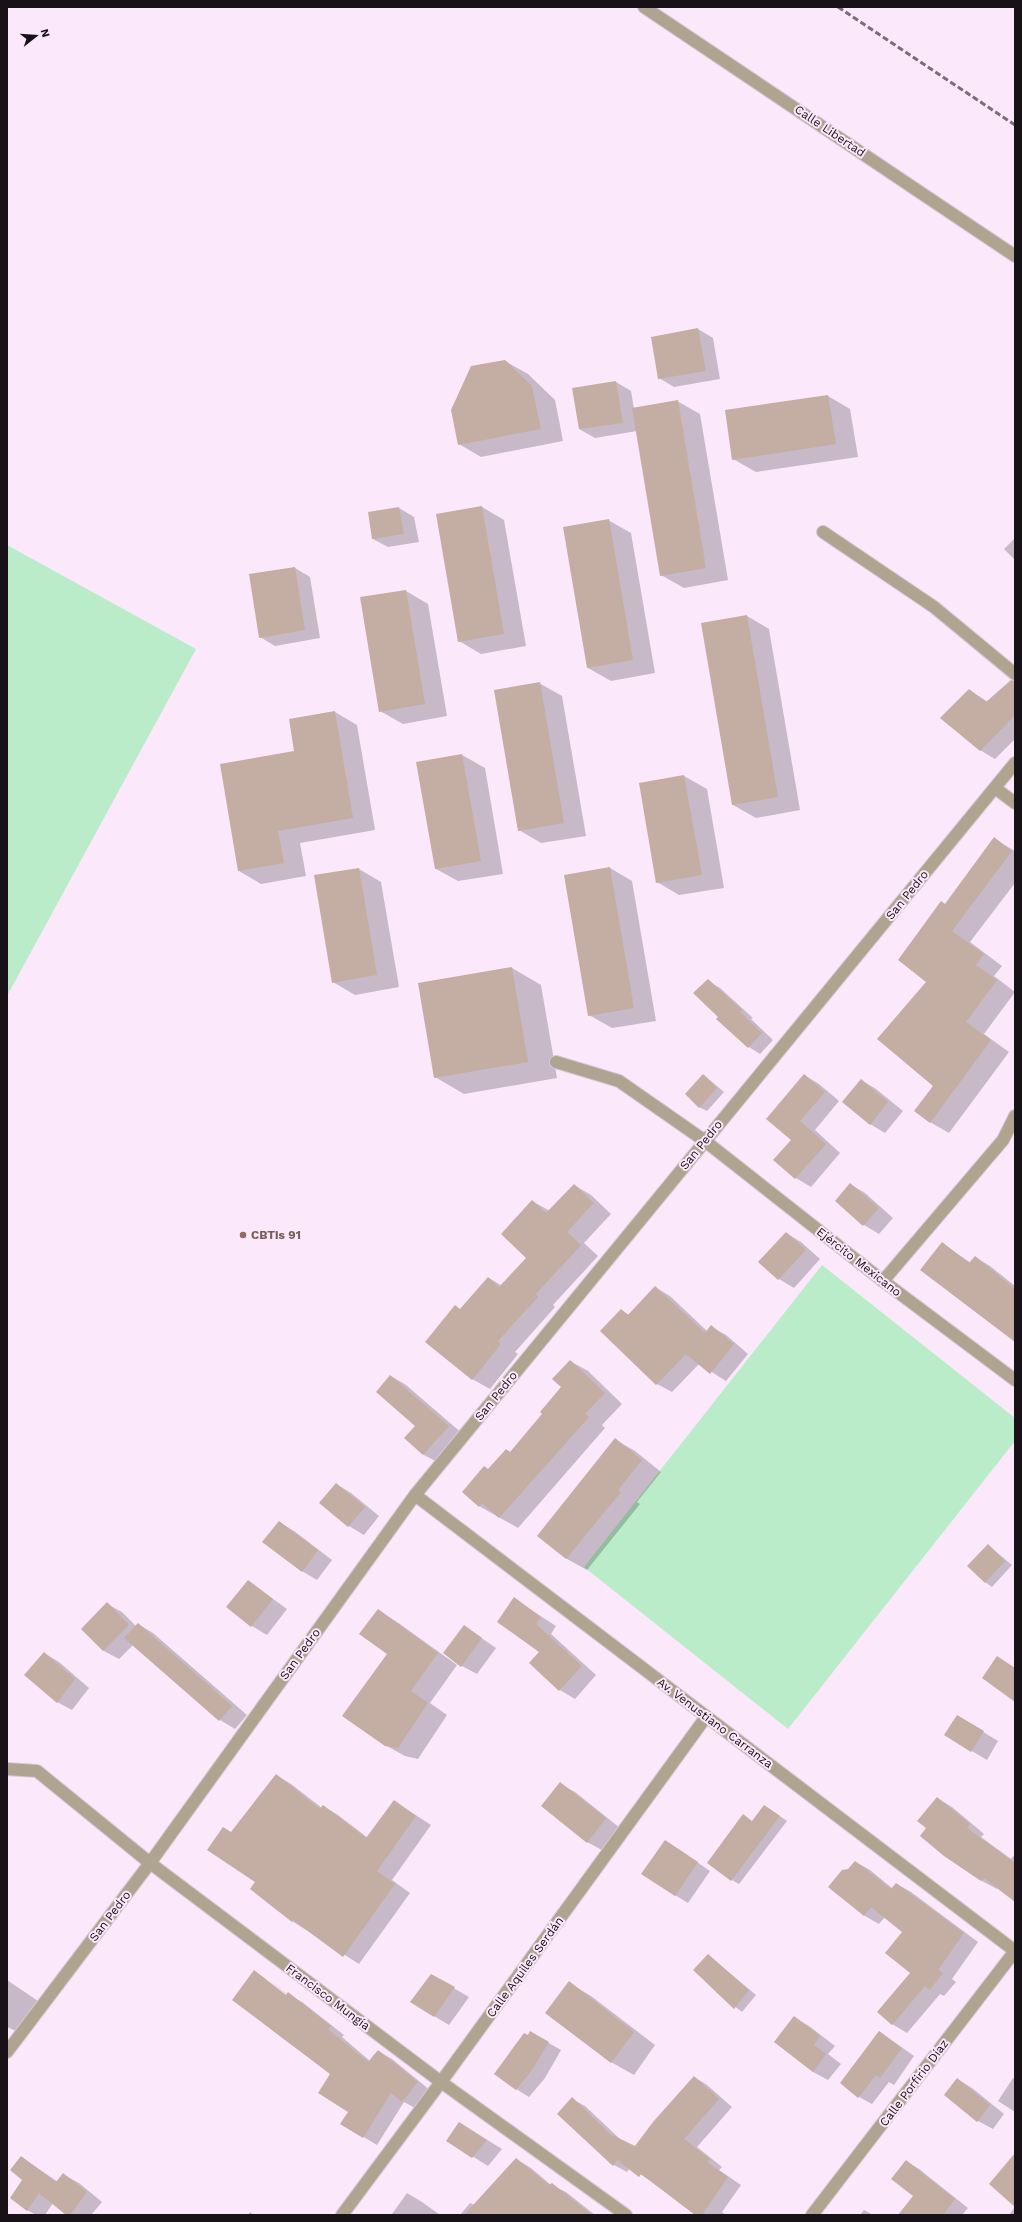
<svg xmlns="http://www.w3.org/2000/svg" width="1022" height="2222" viewBox="0 0 1022 2222" font-family="'Work Sans',sans-serif">
<rect width="100%" height="100%" fill="#fbe8fa"/>
<g fill="#baecca">
<path d="M7,545L196,649L7,996Z"/>
<path d="M822,1265L1015,1418V1441L788,1729L584,1567Z"/>
</g>
<g fill="#0003">
<path d="M698,329L713,338L720,379L674,387L659,378Z"/>
<path d="M505,361L528,374L555,400L563,441L481,457L459,444Z"/>
<path d="M616,382L631,391L634,409L677,401L700,414L728,580L684,588L661,575L637,431L595,438L579,429Z"/>
<path d="M828,396L850,409L858,457L756,472L733,459Z"/>
<path d="M482,507L504,520L526,646L481,654L459,641Z"/>
<path d="M399,508L414,517L419,542L388,547L373,539Z"/>
<path d="M608,520L631,533L655,673L611,681L588,668Z"/>
<path d="M1015,538V560L1004,549Z"/>
<path d="M295,568L310,577L320,638L275,646L260,637Z"/>
<path d="M406,591L428,604L447,716L403,724L380,711Z"/>
<path d="M747,616L769,629L800,810L756,818L733,805Z"/>
<path d="M539,683L562,696L586,836L541,843L519,830Z"/>
<path d="M1015,686V739L995,759L980,750L969,690L988,702Z"/>
<path d="M335,712L357,725L375,830L300,843L306,876L261,884L239,871L295,752Z"/>
<path d="M462,755L485,768L503,874L458,881L436,869Z"/>
<path d="M684,776L707,789L724,888L679,895L657,882Z"/>
<path d="M994,839L1015,851V883L970,942L1002,966L994,976L1015,992L984,1034L1009,1052L949,1133L930,1122L945,905Z"/>
<path d="M610,868L632,881L656,1021L612,1028L589,1015Z"/>
<path d="M359,869L381,882L399,987L355,995L333,982Z"/>
<path d="M512,968L541,985L557,1078L464,1094L435,1077Z"/>
<path d="M708,981L720,988L753,1018L751,1019L773,1040L760,1054L749,1047L717,1019L719,1017Z"/>
<path d="M704,1075L724,1092L707,1111L699,1107Z"/>
<path d="M804,1075L819,1084L839,1101L815,1130L840,1153L811,1187L796,1178L775,1160L792,1140Z"/>
<path d="M861,1080L876,1089L903,1111L885,1133L870,1124L843,1102Z"/>
<path d="M850,1184L865,1193L893,1218L879,1234L864,1225L836,1201Z"/>
<path d="M574,1185L591,1195L611,1214L584,1243L598,1256L553,1305L555,1307L515,1352L518,1354L490,1389L472,1379L460,1310L489,1278L502,1286L528,1258L532,1201L550,1211Z"/>
<path d="M786,1233L801,1242L820,1259L794,1288L779,1279L759,1261Z"/>
<path d="M943,1244L971,1263L975,1257L990,1266L1015,1286V1340Z"/>
<path d="M655,1287L670,1296L707,1331L711,1327L726,1335L748,1354L726,1381L699,1364L672,1392L657,1384L621,1310L629,1315Z"/>
<path d="M570,1361L588,1371L622,1404L602,1425L605,1428L518,1528L479,1506L489,1470L511,1453L543,1414L562,1387Z"/>
<path d="M391,1376L406,1385L464,1435L439,1463L424,1455L405,1438L416,1426Z"/>
<path d="M616,1440L635,1451L661,1472L637,1502L640,1504L587,1570L567,1559L539,1535Z"/>
<path d="M336,1484L351,1493L379,1516L364,1535L349,1526L321,1503Z"/>
<path d="M279,1522L294,1531L332,1560L317,1580L302,1571Z"/>
<path d="M988,1545L1012,1565L992,1587L985,1582Z"/>
<path d="M248,1581L287,1609L267,1635L252,1626Z"/>
<path d="M514,1599L556,1626L551,1634L596,1675L575,1699L560,1690L530,1663L540,1652Z"/>
<path d="M107,1604L122,1612L136,1626L138,1624L153,1633L247,1715L235,1729L220,1720L133,1645L119,1659L104,1651L82,1629Z"/>
<path d="M378,1610L397,1622L457,1665L430,1703L447,1715L418,1759L405,1756L385,1745L388,1654Z"/>
<path d="M464,1626L496,1648L477,1674L462,1666Z"/>
<path d="M44,1653L59,1662L89,1688L72,1710L57,1702Z"/>
<path d="M972,1725L998,1741L987,1760L945,1735Z"/>
<path d="M276,1775L291,1784L322,1808L323,1806L338,1815L368,1838L394,1801L431,1825L392,1880L410,1893L359,1964L292,1921L257,1882L232,1833Z"/>
<path d="M560,1784L575,1792L620,1828L602,1850L587,1842Z"/>
<path d="M937,1798L952,1807L984,1834L981,1837L1011,1859L1015,1854V1901L998,1888L997,1889L982,1881L944,1855L928,1828Z"/>
<path d="M765,1806L787,1821L739,1884L732,1880L743,1815L753,1822Z"/>
<path d="M678,1849L710,1871L688,1903L675,1895Z"/>
<path d="M856,1862L870,1870L893,1889L897,1884L911,1892L978,1942L952,1979L956,1982L944,1996L940,1994L907,2033L892,2024L911,1973L904,1932L885,1917L879,1924L865,1916L829,1887Z"/>
<path d="M708,1955L756,1995L742,2012L716,1992L717,1991Z"/>
<path d="M254,1972L266,1979V1981L289,1999L290,1997L267,1979L287,1994L302,2002L344,2035L342,2037L370,2061L378,2051L392,2059L431,2091L417,2109L404,2102L377,2145L342,2124L349,2112L332,2074Z"/>
<path d="M431,1975L469,1997L449,2025L434,2016Z"/>
<path d="M7,1980L38,2001L16,2031L7,2027Z"/>
<path d="M569,1983L591,1996L655,2045L634,2075L611,2062Z"/>
<path d="M794,2017L809,2026L835,2046L828,2054L841,2064L828,2080L813,2072L775,2042Z"/>
<path d="M880,2032L914,2056L894,2085L889,2082L872,2104L859,2097Z"/>
<path d="M531,2033L561,2050L545,2078L529,2097L516,2089L528,2036Z"/>
<path d="M694,2077L707,2085L732,2107L697,2147L722,2167L719,2170L741,2185L722,2212L726,2215H696L653,2182L630,2168L627,2172L614,2165L558,2114L572,2099L585,2106L621,2140L636,2148Z"/>
<path d="M1013,2078L1015,2079V2112L998,2101Z"/>
<path d="M957,2079L972,2088L1004,2114L993,2129L978,2121Z"/>
<path d="M460,2123L502,2149L488,2166L448,2141Z"/>
<path d="M21,2157L58,2182L64,2175L79,2183L102,2202L91,2215H68L53,2203L45,2215H36L27,2210Z"/>
<path d="M516,2159L531,2168L551,2185L566,2192L595,2215H460L470,2203L475,2205Z"/>
<path d="M906,2161L919,2169L968,2208L962,2215H900L915,2196Z"/>
<path d="M407,2193L422,2202L440,2215H394L392,2214Z"/>
<path d="M1015,2207V2215H1009Z"/>
<path d="M864,2210L873,2215H860Z"/>
<path d="M250,2212L254,2215H248Z"/>
</g>
<g fill="#c4ada2">
<path d="M698,328L706,371L658,379L651,337Z"/>
<path d="M505,360L532,386L541,429L458,445L451,410L471,366Z"/>
<path d="M616,381L623,423L579,429L572,388Z"/>
<path d="M828,395L836,444L732,460L725,410Z"/>
<path d="M678,400L706,568L660,576L632,408Z"/>
<path d="M482,506L504,634L458,642L436,514Z"/>
<path d="M399,507L404,534L372,539L368,512Z"/>
<path d="M609,519L633,660L587,668L563,527Z"/>
<path d="M295,567L305,630L259,638L249,574Z"/>
<path d="M406,590L425,704L379,712L360,597Z"/>
<path d="M747,615L778,797L732,805L701,623Z"/>
<path d="M1011,680L1015,681V715L980,751L940,718L969,689L986,702Z"/>
<path d="M540,682L564,823L518,831L494,690Z"/>
<path d="M335,711L353,818L278,831L284,863L238,871L220,764L294,751L289,719Z"/>
<path d="M462,754L481,861L435,869L416,762Z"/>
<path d="M684,775L702,875L656,883L639,783Z"/>
<path d="M994,837L1012,851L952,931L984,954L976,965L997,980L966,1022L991,1040L930,1123L914,1111L933,1086L877,1039L926,982L898,960L941,901L945,904Z"/>
<path d="M610,867L634,1008L588,1016L564,875Z"/>
<path d="M359,868L377,975L332,983L314,875Z"/>
<path d="M512,967L528,1062L434,1078L418,983Z"/>
<path d="M708,979L742,1010L740,1012L762,1033L748,1048L716,1019L718,1017L693,993Z"/>
<path d="M703,1074L717,1088L699,1108L685,1094Z"/>
<path d="M804,1074L825,1092L800,1121L826,1144L795,1179L773,1160L791,1140L766,1119Z"/>
<path d="M861,1079L888,1102L870,1125L842,1102Z"/>
<path d="M850,1183L879,1208L863,1226L835,1201Z"/>
<path d="M574,1184L594,1203L567,1232L581,1245L536,1294L538,1297L498,1341L501,1344L472,1380L425,1342L455,1305L460,1309L488,1277L499,1287L526,1258L501,1234L532,1200L546,1213Z"/>
<path d="M786,1232L806,1250L778,1280L758,1262Z"/>
<path d="M942,1242L969,1263L975,1256L1015,1289V1342L920,1270Z"/>
<path d="M655,1286L705,1333L711,1325L734,1344L710,1374L686,1354L656,1385L600,1331L621,1309L628,1315Z"/>
<path d="M570,1360L605,1393L585,1414L589,1417L499,1518L482,1503L479,1507L462,1492L484,1466L488,1469L506,1449L510,1452L542,1414L540,1412L561,1387L552,1379Z"/>
<path d="M390,1375L449,1426L423,1455L404,1438L415,1426L376,1392Z"/>
<path d="M615,1438L642,1460L618,1490L621,1492L566,1559L537,1536Z"/>
<path d="M336,1483L365,1507L348,1527L319,1503Z"/>
<path d="M279,1521L318,1550L302,1572L262,1542Z"/>
<path d="M988,1544L1005,1561L985,1583L967,1566Z"/>
<path d="M248,1580L273,1599L251,1627L226,1607Z"/>
<path d="M514,1597L541,1617L536,1624L582,1666L559,1691L529,1663L539,1652L497,1622Z"/>
<path d="M107,1602L129,1625L103,1651L81,1629Z"/>
<path d="M378,1609L438,1653L411,1691L428,1703L398,1748L385,1746L342,1716L387,1654L359,1634Z"/>
<path d="M138,1623L232,1706L219,1721L124,1638Z"/>
<path d="M464,1625L482,1638L461,1667L443,1653Z"/>
<path d="M44,1652L75,1679L57,1703L24,1675Z"/>
<path d="M997,1656L1015,1668V1702L982,1678Z"/>
<path d="M957,1715L984,1731L971,1752L944,1735Z"/>
<path d="M276,1774L320,1809L323,1805L366,1838L394,1800L416,1816L377,1871L395,1884L343,1957L293,1920L292,1922L250,1889L255,1882L207,1850L223,1827L231,1832Z"/>
<path d="M560,1782L606,1818L587,1843L541,1806Z"/>
<path d="M937,1797L970,1824L967,1828L1015,1863V1902L984,1878L981,1881L944,1856L920,1836L926,1828L917,1821Z"/>
<path d="M764,1805L780,1816L731,1881L707,1863L743,1814L752,1821Z"/>
<path d="M665,1840L698,1862L675,1896L641,1874Z"/>
<path d="M855,1861L891,1889L896,1883L964,1933L938,1970L943,1973L930,1990L925,1986L892,2025L877,2012L910,1973L885,1953L902,1932L871,1907L864,1916L828,1887L842,1870L848,1869Z"/>
<path d="M708,1954L749,1990L734,2009L693,1970Z"/>
<path d="M254,1970L286,1995L288,1992L331,2026L328,2029L368,2062L378,2050L418,2082L402,2102L391,2093L363,2138L340,2124L348,2112L318,2093L330,2074L232,2000Z"/>
<path d="M431,1974L455,1987L434,2017L410,2002Z"/>
<path d="M569,1981L634,2032L611,2063L545,2013Z"/>
<path d="M794,2016L820,2036L814,2045L826,2054L813,2072L774,2042Z"/>
<path d="M530,2031L549,2042L532,2070L516,2090L494,2074L524,2033L528,2035Z"/>
<path d="M879,2031L902,2048L880,2078L876,2075L858,2098L840,2083Z"/>
<path d="M694,2076L719,2099L684,2139L710,2159L707,2162L728,2177L702,2215H695L641,2174L639,2177L617,2160L613,2166L557,2114L572,2097L610,2134L635,2146L653,2122Z"/>
<path d="M957,2078L990,2105L977,2122L944,2095Z"/>
<path d="M459,2122L487,2140L472,2158L446,2141Z"/>
<path d="M1015,2153V2207L989,2184Z"/>
<path d="M21,2156L56,2182L63,2173L87,2192L70,2215H66L39,2193L27,2211L10,2198L22,2180L10,2170Z"/>
<path d="M516,2158L549,2185L552,2183L592,2215H464Z"/>
<path d="M906,2160L955,2199L943,2215H898L913,2196L891,2179Z"/>
</g>
<g fill="none" stroke-linecap="round" stroke-linejoin="round">
<g stroke="#d7c6d6" stroke-width="14">
<g id="lane">
<path d="M823,532L934,607L1015,674"/>
<path d="M556,1062L619,1081L705,1141"/>
<path d="M883,1281L1003,1140L1015,1116"/>
</g>
</g>
<g stroke="#d7c6d6" stroke-width="14">
<g id="street">
<path d="M644,7L1015,256"/>
<path d="M995,788L1015,803"/>
<path d="M705,1141L883,1281L1015,1380"/>
<path d="M415,1495L1015,1951"/>
<path d="M7,1769L37,1771L150,1863L441,2082L626,2215"/>
<path d="M7,2052L150,1863L415,1495L1015,763"/>
<path d="M342,2215L441,2082L706,1717"/>
<path d="M812,2215L1015,1951"/>
</g>
</g>
<use href="#lane" stroke="#aea490" stroke-width="12"/>
<use href="#street" stroke="#aea490" stroke-width="12"/>
<path stroke="#796d78" stroke-width="3" stroke-dasharray="6 3" stroke-linecap="butt" d="M838,7L1015,125"/>
</g>
<circle fill="#8d6e63" stroke="#fbe8fa" stroke-width="1.5" cx="243" cy="1235" r="4"/>
<g text-anchor="middle" stroke-width="4" stroke-linejoin="round" paint-order="stroke">
<g font-size="12" fill="#181218" stroke="#fbe8fa">
<text transform="translate(830 131) rotate(34)" y="4">Calle Libertad</text>
<text transform="translate(907 895) rotate(-51)" y="4">San Pedro</text>
<text transform="translate(701 1145) rotate(-51)" y="4">San Pedro</text>
<text transform="translate(859 1262) rotate(38)" y="4">Ejército Mexicano</text>
<text transform="translate(496 1396) rotate(-51)" y="4">San Pedro</text>
<text transform="translate(300 1654) rotate(-54)" y="4">San Pedro</text>
<text transform="translate(715 1723) rotate(37)" y="4">Av. Venustiano Carranza</text>
<text transform="translate(110 1916) rotate(-53)" y="4">San Pedro</text>
<text transform="translate(525 1967) rotate(-54)" y="4">Calle Aquiles Serdán</text>
<text transform="translate(328 1997) rotate(37)" y="4">Francisco Mungía</text>
<text transform="translate(914 2083) rotate(-53)" y="4">Calle Porfirio Díaz</text>
</g>
<g font-size="12" font-weight="bold" fill="#785e54" stroke="#fbe8fa" text-anchor="start">
<text x="251" y="1239">CBTis 91</text>
</g>
</g>
<rect width="1022" height="2222" fill="none" stroke="#181218" stroke-width="16"/>
<g transform="translate(36 36) rotate(73)" stroke="#fbe8fa" stroke-width="3" paint-order="stroke">
<path d="M0-3L7 15L0 10L-7 15Z" fill="#181218"/>
<text y="-6" font-size="11" font-weight="bold" text-anchor="middle" fill="#181218">N</text>
</g>
</svg>
